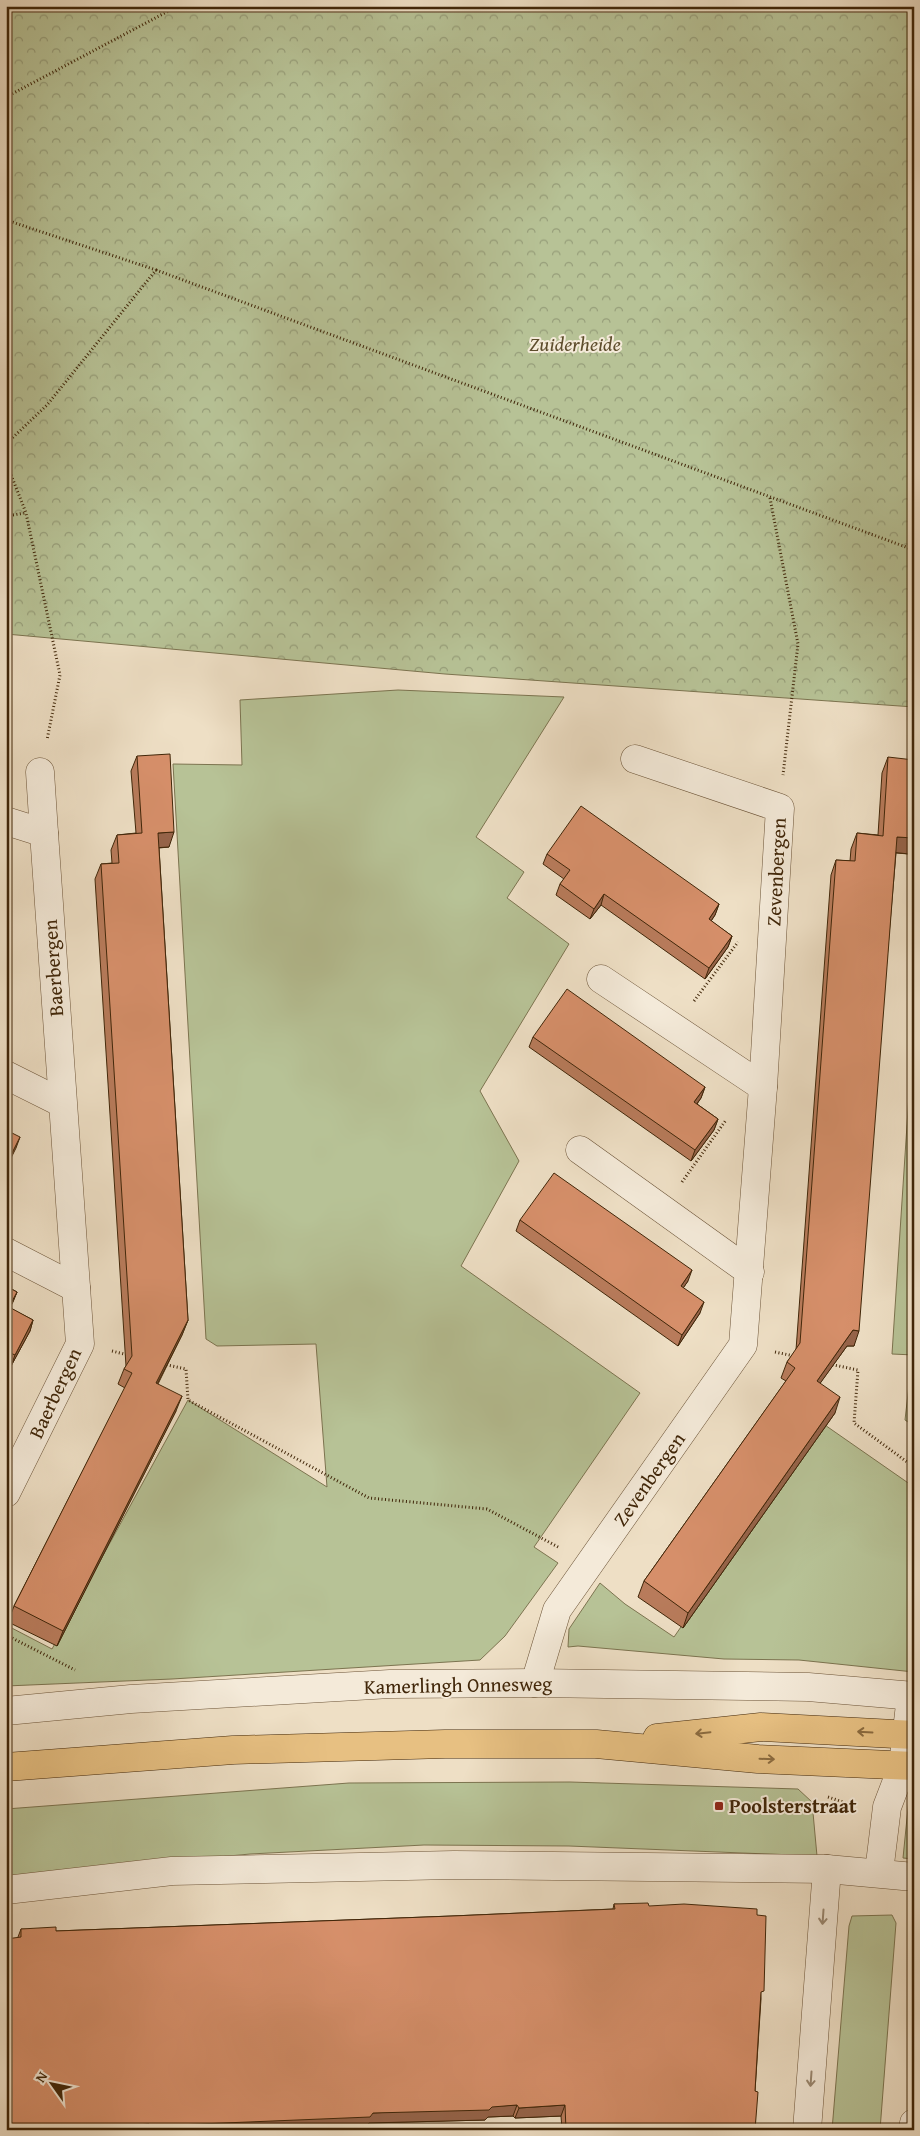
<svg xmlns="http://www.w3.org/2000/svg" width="920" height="2136" viewBox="0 0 920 2136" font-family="'Gentium Book Plus',serif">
<defs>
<pattern id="park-crowns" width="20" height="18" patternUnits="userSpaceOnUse" patternTransform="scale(1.25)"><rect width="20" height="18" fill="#b7c296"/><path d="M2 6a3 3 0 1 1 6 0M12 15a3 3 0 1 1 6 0" fill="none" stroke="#969d79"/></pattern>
</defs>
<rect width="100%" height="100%" fill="#eedfc5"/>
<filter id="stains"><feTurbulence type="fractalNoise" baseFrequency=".004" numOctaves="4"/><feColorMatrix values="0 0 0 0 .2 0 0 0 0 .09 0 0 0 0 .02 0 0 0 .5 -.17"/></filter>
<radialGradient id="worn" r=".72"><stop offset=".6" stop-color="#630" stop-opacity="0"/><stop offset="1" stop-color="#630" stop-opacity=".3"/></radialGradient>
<g fill="#b7c296" stroke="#7c7450">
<path d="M398,690L564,697L476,837L524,872L507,898L569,944L480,1091L519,1161L461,1266L640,1393L534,1547L558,1563L505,1636L480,1660L172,1679L6,1686V1625L52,1649L188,1400L327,1487L316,1344L217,1346L206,1339L173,764L242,765L240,700Z"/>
<path d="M914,1018V1355L892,1354Z"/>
<path d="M822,1423L914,1487V1672L799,1660L724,1659L578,1646L568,1647L569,1629L600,1583L625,1604L674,1637Z"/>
<path d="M570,1782L798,1789L812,1802L817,1856L569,1846L424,1845L250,1854L6,1877V1809L349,1783Z"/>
<path d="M909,1798L914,1799V1859L903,1858Z"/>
<path d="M892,1915L896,1923L880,2130H832L849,1926L852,1916Z"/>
</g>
<g fill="url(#park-crowns)" stroke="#7c7450">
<path d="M6,6H914V707L445,674L6,634Z"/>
<path d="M911,1367L914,1368V1426L905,1420Z"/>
</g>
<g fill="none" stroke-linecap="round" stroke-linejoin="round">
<g stroke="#6c5438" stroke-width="29">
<g id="street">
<path d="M40,772L44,833"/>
<path d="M6,821L44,833L80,1344L6,1493"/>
<path d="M601,979L763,1087"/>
<path d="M6,1075L62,1103"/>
<path d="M580,1150L750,1272"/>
<path d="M6,1252L76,1288"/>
<path d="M535,1683L557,1610L743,1345L763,1087L780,808L635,759"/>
<path d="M6,1711L131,1699L390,1684L535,1683L808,1687L914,1696"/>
<path d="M879,1872L887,1807L903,1765L911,1696"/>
<path d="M6,1890L172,1871L454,1865L827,1869L914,1877"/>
<path d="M807,2130L827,1869"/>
<path d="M913,2130L914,2123"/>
</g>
</g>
<g stroke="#402609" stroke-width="29">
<g id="primary">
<path d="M657,1738L761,1727L914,1735"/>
<path d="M6,1767L233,1750L445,1744H596L758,1759L914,1766"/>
</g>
</g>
<g stroke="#402609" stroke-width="3" stroke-dasharray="1 2.5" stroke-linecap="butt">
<path d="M6,97L178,6"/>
<path d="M6,220L156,270L47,405L6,444"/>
<path d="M156,270L914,550"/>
<path d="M6,462L26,513L60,675L47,740"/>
<path d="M770,498L798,644L783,775"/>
<path d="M6,516L25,513"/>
<path d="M694,1001L738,942"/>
<path d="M682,1182L726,1120"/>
<path d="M112,1351L128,1355"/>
<path d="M775,1352L794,1356"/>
<path d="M163,1364L186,1369L188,1400L369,1498L487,1509L560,1548"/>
<path d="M829,1364L858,1370L854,1423L914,1467"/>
<path d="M6,1635L75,1670"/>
<path d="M828,1797L855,1806"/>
</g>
<use href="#street" stroke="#f4ead9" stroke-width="28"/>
<use href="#primary" stroke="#e7c082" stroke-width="28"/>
</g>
<g fill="#b87b5b" stroke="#402609">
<path d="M137,756L169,847L159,848L188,1320L182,1335L158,1384L176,1411L57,1646L8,1622L14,1606L125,1388L118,1384L124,1369L126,1366L95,879L101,864L112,863L111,850L117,835L136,833L131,771Z"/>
<path d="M888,757L909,854L896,853L854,1346H847L820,1383L835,1413L683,1628L638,1597L644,1581L786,1381L781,1378L787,1362L796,1350L831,875L836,860L850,861L851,849L857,833L878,835L882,773Z"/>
<path d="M547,854L719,904L715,915L711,921L732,936L728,947L705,979L601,905L590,919L556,895L560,884L564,879L543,864Z"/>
<path d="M533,1037L705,1087L701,1098L697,1104L718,1119L714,1130L691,1161L529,1047Z"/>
<path d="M520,1220L688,1281L683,1288L700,1313L678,1346L516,1231Z"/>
<path d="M6,1286L17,1292L10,1308L33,1320L30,1331L11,1366L6,1363Z"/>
<path d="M614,1904L757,1915L761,1999L755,2091V2130H562L561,2116L515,2118L513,2116L488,2117L485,2120L369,2123L366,2127L302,2130H6L18,1937L21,1929L56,1931L452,1916L613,1909Z"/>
</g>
<g fill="#96644a" stroke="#402609">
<path d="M174,832L169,847L152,848L158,833Z"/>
<path d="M897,837L914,838V842L909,854L891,852Z"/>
<path d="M604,894L601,905L590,919L594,909Z"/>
<path d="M719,904L715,915L705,930L709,919Z"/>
<path d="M732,936L728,947L705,979L709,968Z"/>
<path d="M705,1087L701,1098L690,1113L694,1102Z"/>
<path d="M718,1119L714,1130L691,1161L695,1150Z"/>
<path d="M20,1137L16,1148L6,1168V1165Z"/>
<path d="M692,1270L688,1281L677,1297L681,1286Z"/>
<path d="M17,1292L13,1302L6,1315L9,1307Z"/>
<path d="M704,1302L700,1313L678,1346L682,1335Z"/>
<path d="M33,1320L30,1331L11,1366L15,1355Z"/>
<path d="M188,1320L182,1335L150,1398L156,1383Z"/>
<path d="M853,1330L859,1331L854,1346H847L811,1396L817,1381Z"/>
<path d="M182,1396L176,1411L57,1646L63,1631Z"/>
<path d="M840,1397L835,1413L683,1628L688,1613Z"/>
<path d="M517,2105L513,2116L488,2117L485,2120L369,2123L366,2127L302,2130H150L151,2126L373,2113Z"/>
<path d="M565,2105L561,2116L515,2118L519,2108Z"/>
<path d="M149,2124L147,2130H63L64,2128Z"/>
</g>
<g fill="#d68f6a" stroke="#402609">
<path d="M170,754L174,832L158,833L188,1320L156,1383L182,1396L63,1631L14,1606L132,1373L124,1369L132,1356L101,864L119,863L117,835L142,833L137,756Z"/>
<path d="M888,757L914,760V838L897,837L859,1331L853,1330L817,1381L840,1397L688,1613L644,1581L795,1368L787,1362L800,1343L836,860L855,861L857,833L883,836Z"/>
<path d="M581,806L719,904L709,919L732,936L709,968L604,894L594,909L560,884L570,870L547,854Z"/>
<path d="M567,989L705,1087L694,1102L718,1119L695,1150L533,1037Z"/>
<path d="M6,1130L20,1137L6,1165Z"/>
<path d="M554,1173L692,1270L681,1286L704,1302L682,1335L520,1220Z"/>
<path d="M6,1286L17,1292L9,1307L33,1320L15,1355L6,1351Z"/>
<path d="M648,1903L649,1906L684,1904L757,1909V1915L766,1916L764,1991L761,1992L756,2074L755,2091L758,2092L755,2130H566L565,2105L519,2108L517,2105L492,2107L489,2110L373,2113L370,2117L151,2126L149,2124L137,2125L124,2126L121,2129L64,2128L63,2130H6V1939L21,1937V1929L56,1927V1931L452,1916L615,1909L614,1904Z"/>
</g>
<defs><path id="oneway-shaft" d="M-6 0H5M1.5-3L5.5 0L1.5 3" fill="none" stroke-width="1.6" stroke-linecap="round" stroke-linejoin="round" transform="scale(1.25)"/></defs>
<g stroke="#8b6b3f">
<use href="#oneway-shaft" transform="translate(865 1732) rotate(-177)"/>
<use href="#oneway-shaft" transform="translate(703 1733) rotate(174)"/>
<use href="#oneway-shaft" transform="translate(767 1759) rotate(2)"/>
</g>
<g stroke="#9a8871">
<use href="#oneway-shaft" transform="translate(823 1917) rotate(94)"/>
<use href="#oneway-shaft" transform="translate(811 2079) rotate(94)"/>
</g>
<rect fill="#8f2418" stroke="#f4ead9" stroke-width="2" x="714" y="1801" width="10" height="10" rx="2.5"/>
<g text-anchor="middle" stroke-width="4" stroke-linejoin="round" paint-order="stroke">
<g font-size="20" font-style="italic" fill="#5e4d2c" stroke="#f4ead9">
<text x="575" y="351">Zuiderheide</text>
</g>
<g font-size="20" fill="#402609" stroke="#f4ead9">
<text transform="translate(776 872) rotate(-87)" y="7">Zevenbergen</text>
<text transform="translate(53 968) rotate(-94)" y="7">Baerbergen</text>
<text transform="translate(55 1393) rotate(-65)" y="7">Baerbergen</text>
<text transform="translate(649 1479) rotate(-55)" y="7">Zevenbergen</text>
<text transform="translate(458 1685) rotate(-1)" y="7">Kamerlingh Onnesweg</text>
</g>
<g font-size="20" font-weight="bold" fill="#402609" stroke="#f4ead9" text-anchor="start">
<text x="729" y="1813">Poolsterstraat</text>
</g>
</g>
<rect width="920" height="2136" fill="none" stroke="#eedfc5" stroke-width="25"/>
<rect x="8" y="8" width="905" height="2121" fill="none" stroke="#402609" stroke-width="2.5"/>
<rect x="12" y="12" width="895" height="2111" fill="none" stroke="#402609"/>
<g transform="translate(52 2084) rotate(303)" stroke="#f4ead9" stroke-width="4" paint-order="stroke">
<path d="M0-4L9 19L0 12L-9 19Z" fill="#402609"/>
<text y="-8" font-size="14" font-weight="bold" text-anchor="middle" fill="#402609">N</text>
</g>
<rect width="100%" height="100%" filter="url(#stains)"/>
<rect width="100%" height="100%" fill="url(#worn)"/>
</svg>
